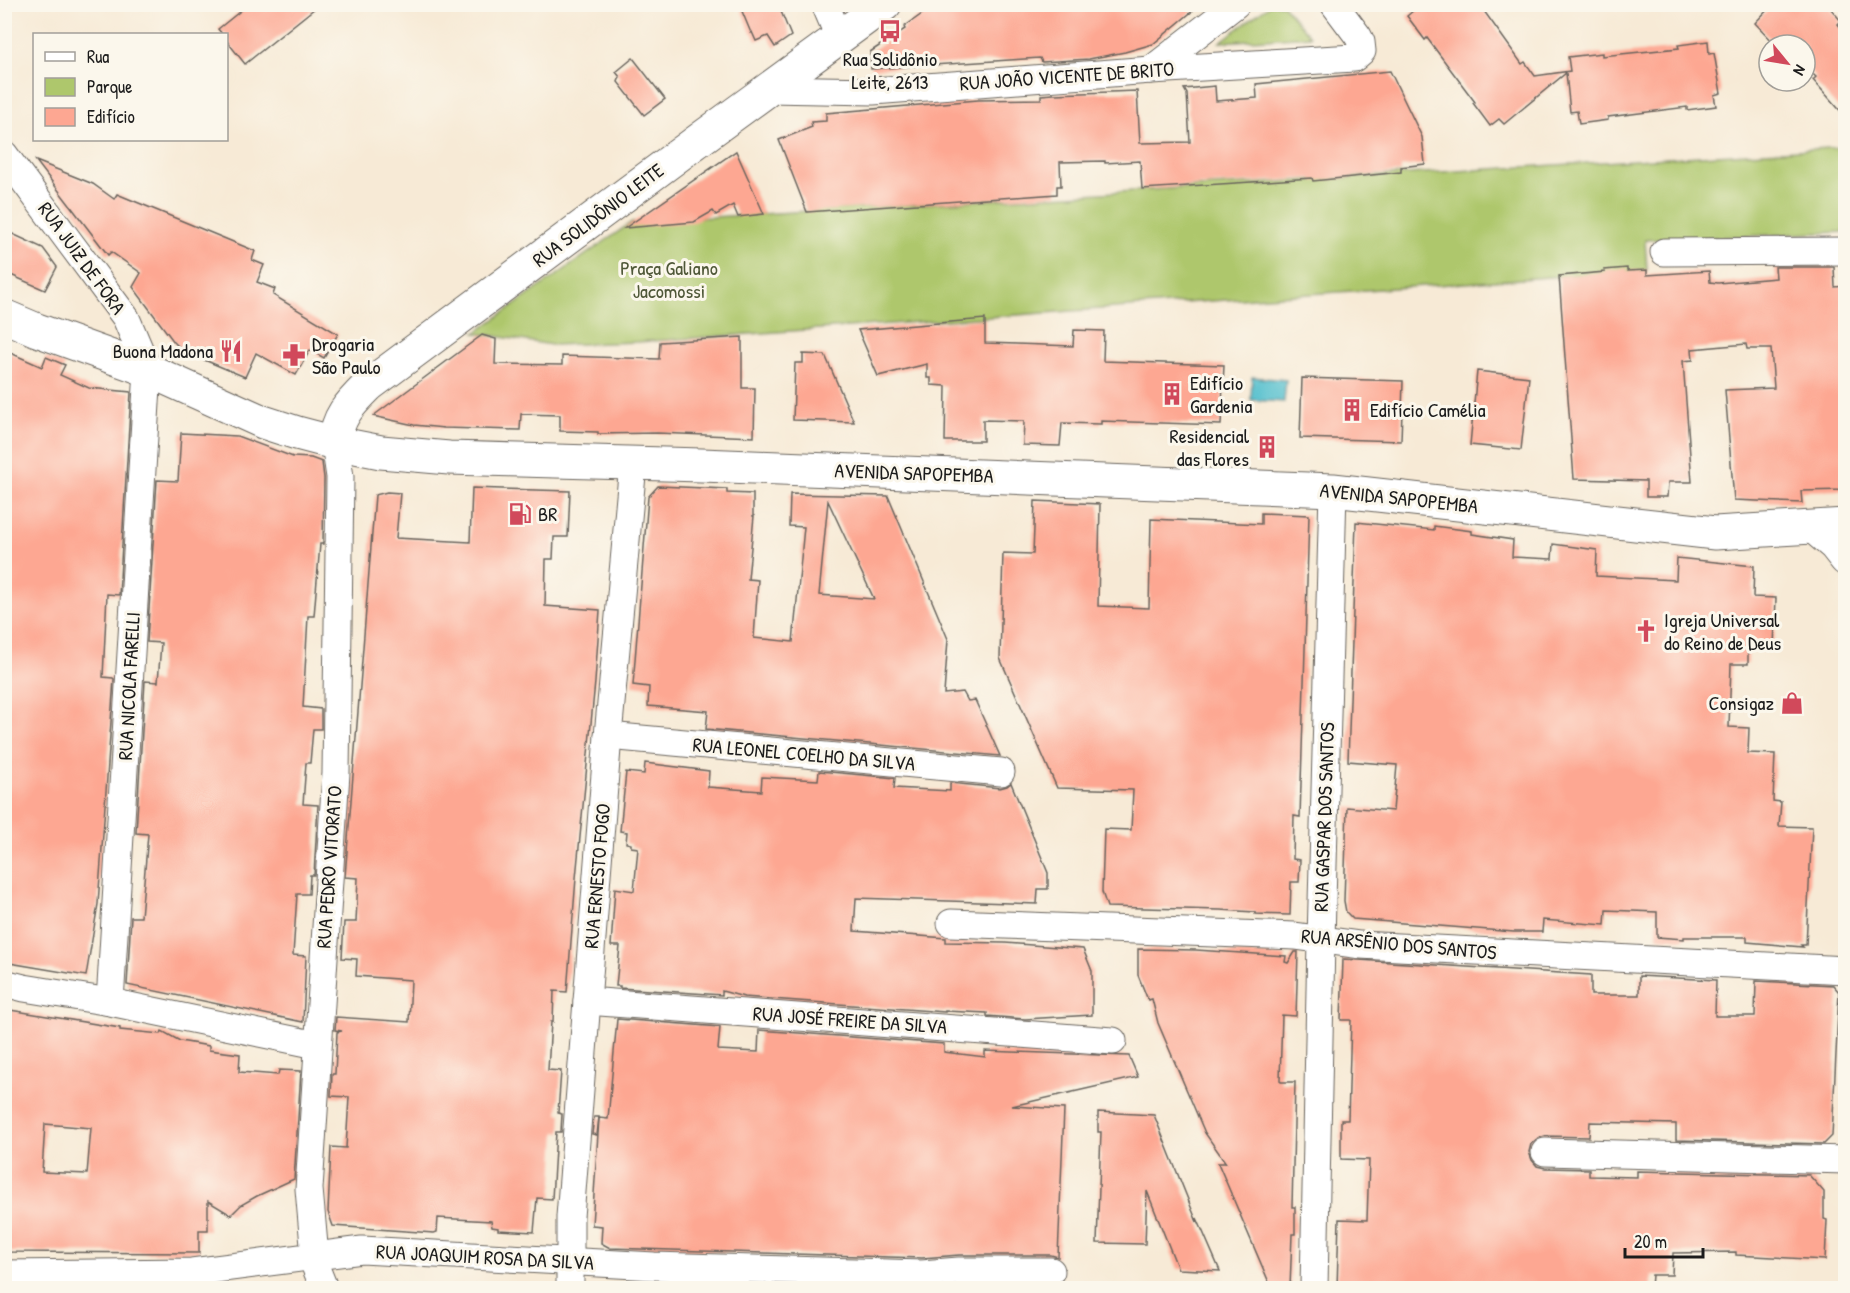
<svg xmlns="http://www.w3.org/2000/svg" width="1850" height="1293" viewBox="0 0 1850 1293" font-family="'Patrick Hand',sans-serif">
<rect width="100%" height="100%" fill="#fbf7ec"/>
<filter id="ink" filterUnits="userSpaceOnUse"><feTurbulence type="fractalNoise" baseFrequency=".0167" numOctaves="2"/><feDisplacementMap in="SourceGraphic" scale="12" xChannelSelector="R" yChannelSelector="G"/><feConvolveMatrix kernelMatrix="1 2 1 2 8 2 1 2 1" color-interpolation-filters="sRGB"/></filter>
<filter id="wash" filterUnits="userSpaceOnUse"><feTurbulence type="fractalNoise" baseFrequency=".008" numOctaves="4" result="noise"/><feDisplacementMap in="SourceGraphic" scale="24" xChannelSelector="R" yChannelSelector="G"/><feGaussianBlur stdDeviation="1.35" result="paint"/><feColorMatrix in="noise" values="0 0 0 0 0 0 0 0 0 0 0 0 0 0 0 0 0 1.4 0 .05"/><feComposite in="paint" operator="in"/></filter>
<g filter="url(#wash)">
<rect width="100%" height="100%" fill="#f7ead6"/>
<g fill="#aec76c" stroke="#657244" stroke-width="1.5">
<path d="M1271,4L1283,5L1310,36L1220,42Z"/>
<path d="M1845,147V232L1645,240L1647,270L637,342L552,345L475,333L632,222Z"/>
</g>
<path fill="#53bfce" stroke="#386e75" stroke-width="1.5" d="M1252,377L1286,380L1284,402L1251,400Z"/>
<g id="blocks">
<g fill="#fda792" fill-rule="evenodd">
<path d="M249,4H320L245,64L226,40V34H222L218,29Z"/>
<path d="M739,4H778L791,36L775,47L768,36L756,41L752,32L751,33Z"/>
<path d="M936,4H1201L1153,44L1125,52L1089,59L1042,62L1040,58L871,69L870,52L905,29L904,27Z"/>
<path d="M1421,4H1479L1522,64L1525,62L1535,76L1570,71L1568,57L1602,53V56L1679,48L1678,45L1708,41L1709,54L1714,53L1721,93L1714,95L1716,106L1687,110V107L1608,117V120L1579,124L1577,111L1570,112L1566,73L1504,124L1499,119L1490,126L1473,103L1475,102L1427,38L1425,40L1407,16Z"/>
<path d="M1773,4H1827L1841,21L1838,24L1845,33V116L1813,80L1816,77L1805,67V45H1776L1755,23Z"/>
<path d="M633,58L665,99L644,115L618,82L620,77L616,72Z"/>
<path d="M1390,71L1422,137L1425,164L1401,167V172L1313,181L1312,178L1142,189L1140,161L1105,163V161L1060,162L1061,186H1057V194L807,212L779,140L812,127L811,122L826,121V113L978,100L1041,99V95L1054,94L1137,91L1140,143L1190,142L1187,94L1184,89L1215,86L1216,101L1257,98L1256,84Z"/>
<path d="M736,151L764,214L738,217L733,205L716,215L713,211L694,222L625,228Z"/>
<path d="M36,161L93,184L114,199L117,194L255,251L252,260L264,265L257,282L275,289L273,295L338,334L324,358L310,350L296,375L256,353L245,377L183,351L174,342L133,287L141,273L111,252L108,255Z"/>
<path d="M4,230L43,248L57,267L45,290L4,272Z"/>
<path d="M1775,267H1834L1835,287L1845,286V490L1801,491L1802,503L1734,500L1725,390L1774,388L1771,349H1747L1746,344L1692,349L1693,360L1683,361L1692,482H1668L1667,497H1646V481L1574,479L1559,276L1605,272L1604,270L1627,268V271L1647,270V275L1709,271L1710,282L1718,283L1776,278Z"/>
<path d="M985,319V343L1073,346L1074,330L1104,331L1103,361L1224,365L1221,425L1101,421V424L1062,423L1060,446L1023,445L1024,421L983,420V441H945L946,386L931,385V378H927V364L878,376L858,330Z"/>
<path d="M482,335L496,339L495,364L562,365V356L659,359L660,342L742,337V388H755L754,437L657,433L598,434V432L560,431V415L521,414L520,430L444,428L414,425L373,416Z"/>
<path d="M4,350L42,367L46,357L65,365L60,375L89,388L131,392L119,595L107,594L103,677L113,678L114,679L98,904L86,976L4,962Z"/>
<path d="M803,354L825,355L854,422L793,420L795,363H803Z"/>
<path d="M1477,371L1529,377L1521,450L1470,445Z"/>
<path d="M1302,378L1403,381L1401,441L1300,438Z"/>
<path d="M181,433L237,436L293,457L311,458L322,462L324,478L323,544H320L314,616H308L303,707L321,709V729H313L310,763H306L303,804L318,805L314,875H310L309,894H297L293,955L306,956L303,1022L127,985L131,917H141L148,834L136,833L145,681L158,682L161,643L147,642L157,480L178,481Z"/>
<path d="M658,486L727,489V493L753,494V516H754L748,579L758,580L754,638L793,642L804,527L789,526L790,494L888,496L948,639L944,694L963,692L968,701L975,700L1000,756L706,729L708,711L648,706L649,687L633,685L648,497ZM828,501L874,599L819,595Z"/>
<path d="M472,488L570,491L568,537H554L553,559H546L545,606L600,610L595,682L576,878L567,992L554,991L553,1022H551L548,1070L561,1071L558,1113L562,1114L561,1132H556L552,1199L537,1198L534,1232L498,1230V1228L492,1227L491,1221L438,1218L437,1232L434,1233L333,1226L328,1212L331,1147L346,1148L349,1097L331,1096L332,1074H335L337,1032L342,1031L335,1030L336,1017L409,1022L411,980L356,976L357,959L342,958L344,922H356L358,878L345,877L375,495L387,492L400,493L396,538L470,542Z"/>
<path d="M1035,501L1100,504L1098,606L1149,608L1151,519L1261,524V513L1309,515L1300,817L1294,816L1293,859L1300,860L1299,882H1291L1290,915L1255,914V912L1220,910L1107,907L1102,892L1104,829L1131,830L1133,790L1057,788L1000,658L1003,553L1033,554Z"/>
<path d="M1356,522L1434,530V526L1472,531V534L1513,540L1512,557L1552,559L1553,544L1597,550L1596,576L1676,580L1677,558L1754,566L1753,597L1776,598L1774,647L1748,646V664H1731L1729,727L1749,728L1748,753L1775,754L1773,801L1781,802L1779,826L1812,827L1806,945H1801L1803,947L1747,942V937H1684V939L1657,937V912L1606,910L1605,925L1543,920L1542,932H1514L1353,919L1346,912L1344,901L1347,807L1393,811L1397,765L1348,761Z"/>
<path d="M645,763L709,771L708,787L761,791L762,777L818,780L819,771L895,778L894,788L950,791V783L1000,788L1007,786L1011,783L1048,873V889H1038L1037,904L856,898L854,931L946,938V942L1005,943L1083,949L1092,971V1015L1025,1019L987,1016V1013L945,1011V1012L744,997L722,991V995L620,988V986H616L620,946H611L615,888L634,891L638,848L631,847V844L626,843L627,832L620,831L626,772L644,774Z"/>
<path d="M1138,949L1196,950L1286,956L1285,962L1288,963L1295,952H1298L1296,1016L1282,1015L1280,1080L1281,1082H1295L1292,1207H1295V1234H1292L1290,1288L1271,1287L1218,1163H1226L1205,1133L1158,1023L1152,999L1148,1000L1138,975Z"/>
<path d="M1343,959L1591,975V995H1639V976L1716,980L1715,1016H1755L1756,981L1833,985L1839,992L1832,1136L1824,1144L1676,1140V1124L1590,1122L1589,1137L1545,1136L1538,1138L1531,1144L1529,1152L1532,1160L1537,1166L1545,1168L1589,1169V1176L1637,1177V1171L1809,1175L1824,1192V1219L1827,1220L1825,1260L1736,1255V1252L1673,1253L1672,1275H1652L1651,1288H1337L1339,1219L1367,1220L1369,1160L1341,1159V1120H1348L1351,1020H1341Z"/>
<path d="M4,1009L120,1028V1030L161,1034L162,1031L180,1041L209,1046V1050L240,1054L239,1072L278,1075L279,1070L301,1071L294,1179L257,1196L241,1205L231,1215L208,1201V1230H199V1253L4,1252ZM45,1124L91,1128L87,1174L42,1172Z"/>
<path d="M617,1019L720,1027L718,1050L758,1052L759,1030L944,1044V1052L985,1057V1051L1129,1056L1138,1077L1012,1106L1064,1109L1058,1257L1051,1255H959L922,1258L610,1248L601,1243L602,1226L592,1225L599,1118L608,1119Z"/>
<path d="M1098,1112L1154,1115L1197,1222V1218L1220,1271L1178,1269L1147,1191L1145,1244L1097,1243L1101,1132H1098Z"/>
<path d="M594,1117H599L597,1135L592,1134Z"/>
<path d="M670,1282L795,1286V1288H681Z"/>
<path d="M1056,1285V1288H949L960,1287Z"/>
</g>
</g>
</g>
<g filter="url(#ink)">
<use href="#blocks" fill-opacity="0" stroke="#69645d" stroke-width="1.5"/>
<g fill="none" stroke-linecap="round" stroke-linejoin="round">
<g stroke="#69645d" stroke-width="29">
<g id="minor">
<path d="M825,4L839,37"/>
<path d="M1151,70L1236,4"/>
<path d="M769,89L873,91L1151,70L1354,58L1362,51L1361,42L1358,36L1334,4"/>
<path d="M4,154L126,318L148,370L110,1002"/>
<path d="M1664,252L1846,251"/>
<path d="M608,736L1001,772"/>
<path d="M951,923L1295,936L1360,945L1846,970"/>
<path d="M4,983L24,988L110,1002L317,1045"/>
<path d="M587,1001L1113,1041"/>
<path d="M1545,1152L1846,1160"/>
<path d="M4,1274L192,1272L362,1250L654,1266L922,1274L959,1271H1051"/>
<path d="M324,1288L316,1268L309,1189L336,773L340,477L335,443"/>
<path d="M570,1288V1217L587,1001L608,736L633,464"/>
<path d="M1314,1288L1321,940L1333,490"/>
</g>
</g>
<g stroke="#69645d" stroke-width="35">
<g id="major">
<path d="M4,316L37,330L148,370L263,422L297,433L335,443L381,452L449,458L702,465L1333,490L1715,533L1846,525"/>
<path d="M335,443C337,416 350,404 369,385L703,137L885,4"/>
<path d="M1815,528L1835,545L1846,559"/>
</g>
</g>
<use href="#minor" stroke="#fff" stroke-width="27"/>
<use href="#major" stroke="#fff" stroke-width="33"/>
</g>
</g>
<defs>
<g id="bus-bare" transform="scale(1.8)"><path d="M-5-6H5V4H4V6H2V4H-2V6H-4V4H-5ZM-3.5-4V0h7V-4ZM-3.5 1.2v1.5H-2V1.2ZM2 1.2v1.5H3.5V1.2Z" fill="#d1495b" stroke="#fbf7ec" stroke-width="2.5" paint-order="stroke"/></g>
<g id="restaurant-bare" transform="scale(1.8)"><path d="M-5-6h1v4h1v-4h1v4h1v-4h1v5L-1.5 .5V6h-2V.5L-5-1ZM5-6V6H3V1.5H1.5Q1.5-4 5-6Z" fill="#d1495b" stroke="#fbf7ec" stroke-width="2.5" paint-order="stroke"/></g>
<g id="pharmacy-bare" transform="scale(1.8)"><path d="M-2-6h4v4h4v4h-4v4h-4v-4h-4v-4h4Z" fill="#d1495b" stroke="#fbf7ec" stroke-width="2.5" paint-order="stroke"/></g>
<g id="building-bare" transform="scale(1.8)"><path d="M-4-6H4V6H1V3H-1V6H-4ZM-2.5-4.3h1.7v1.8h-1.7ZM.8-4.3h1.7v1.8H.8ZM-2.5-1h1.7V.8h-1.7ZM.8-1h1.7V.8H.8Z" fill="#d1495b" stroke="#fbf7ec" stroke-width="2.5" paint-order="stroke"/></g>
<g id="fuel-bare" transform="scale(1.8)"><path d="M-5.5-6h7V0h2V4h1.3V-2.5L3-4.5l.8-.8L6-3V5H2.5V1h-1V6h-7ZM-4.2-4.7v3.2H.2V-4.7Z" fill="#d1495b" stroke="#fbf7ec" stroke-width="2.5" paint-order="stroke"/></g>
<g id="church-bare" transform="scale(1.8)"><path d="M-1.2-6h2.4v3.5h3.3v2.4h-3.3V6h-2.4V-.1h-3.3v-2.4h3.3Z" fill="#d1495b" stroke="#fbf7ec" stroke-width="2.5" paint-order="stroke"/></g>
<g id="shop-bare" transform="scale(1.8)"><path d="M-5-2.5h2.3a2.7 3.5 0 0 1 5.4 0H5L5.5 6h-11ZM-1.5-2.5h3a1.5 2.3 0 0 0-3 0Z" fill="#d1495b" stroke="#fbf7ec" stroke-width="2.5" paint-order="stroke"/></g>
</defs>
<g fill-rule="evenodd">
<use href="#bus-bare" x="890" y="31"/>
<use href="#restaurant-bare" x="231" y="351"/>
<use href="#pharmacy-bare" x="294" y="355"/>
<use href="#building-bare" x="1172" y="394"/>
<use href="#building-bare" x="1352" y="410"/>
<use href="#building-bare" x="1267" y="447"/>
<use href="#fuel-bare" x="520" y="514"/>
<use href="#church-bare" x="1646" y="631"/>
<use href="#shop-bare" x="1792" y="703"/>
</g>
<g text-anchor="middle" stroke-width="6" stroke-linejoin="round" paint-order="stroke">
<g font-size="20" fill="#1c1c1c" stroke="#fbf7ec" text-anchor="start">
<text x="890" y="66" text-anchor="middle">Rua Solidônio<tspan x="890" dy="23">Leite, 2613</tspan></text>
<text x="312" y="351">Drogaria<tspan x="312" dy="23">São Paulo</tspan></text>
<text x="213" y="358" text-anchor="end">Buona Madona</text>
<text x="1190" y="390">Edifício<tspan x="1190" dy="23">Gardenia</tspan></text>
<text x="1370" y="417">Edifício Camélia</text>
<text x="1249" y="443" text-anchor="end">Residencial<tspan x="1249" dy="23">das Flores</tspan></text>
<text x="538" y="521">BR</text>
<text x="1664" y="627">Igreja Universal<tspan x="1664" dy="23">do Reino de Deus</tspan></text>
<text x="1774" y="710" text-anchor="end">Consigaz</text>
</g>
<g font-size="20" fill="#1c1c1c" stroke="#fbf7ec">
<text transform="translate(1067 76) rotate(-4)" y="7">RUA JOÃO VICENTE DE BRITO</text>
<text transform="translate(598 215) rotate(-37)" y="7">RUA SOLIDÔNIO LEITE</text>
<text transform="translate(82 258) rotate(54)" y="7">RUA JUIZ DE FORA</text>
<text transform="translate(914 473) rotate(2)" y="7">AVENIDA SAPOPEMBA</text>
<text transform="translate(1399 498) rotate(6)" y="7">AVENIDA SAPOPEMBA</text>
<text transform="translate(129 686) rotate(-87)" y="7">RUA NICOLA FARELLI</text>
<text transform="translate(804 754) rotate(5)" y="7">RUA LEONEL COELHO DA SILVA</text>
<text transform="translate(1324 817) rotate(-88)" y="7">RUA GASPAR DOS SANTOS</text>
<text transform="translate(329 867) rotate(-86)" y="7">RUA PEDRO VITORATO</text>
<text transform="translate(597 876) rotate(-85)" y="7">RUA ERNESTO FOGO</text>
<text transform="translate(1399 944) rotate(5)" y="7">RUA ARSÊNIO DOS SANTOS</text>
<text transform="translate(850 1020) rotate(4)" y="7">RUA JOSÉ FREIRE DA SILVA</text>
<text transform="translate(485 1257) rotate(3)" y="7">RUA JOAQUIM ROSA DA SILVA</text>
</g>
<g font-size="20" fill="#4f5838" stroke="#fbf7ec">
<text x="669" y="275">Praça Galiano<tspan x="669" dy="23">Jacomossi</tspan></text>
</g>
</g>
<rect width="1850" height="1293" fill="none" stroke="#fbf7ec" stroke-width="24"/>
<rect x="33" y="33" width="195" height="108" fill="#fbf7ec" stroke="#a29f99" stroke-width="1.5"/>
<rect x="45" y="52" width="30" height="9" fill="#ffffff" stroke="#a29f99" stroke-width="1.5"/>
<text x="87" y="63" font-size="18" fill="#1c1c1c">Rua</text>
<rect x="45" y="78" width="30" height="18" fill="#aec76c" stroke="#a29f99" stroke-width="1.5"/>
<text x="87" y="93" font-size="18" fill="#1c1c1c">Parque</text>
<rect x="45" y="108" width="30" height="18" fill="#fda792" stroke="#a29f99" stroke-width="1.5"/>
<text x="87" y="123" font-size="18" fill="#1c1c1c">Edifício</text>
<g transform="translate(1787 63) rotate(120)"><circle r="28" fill="#fbf7ec" stroke="#a29f99" stroke-width="1.5"/>
<path d="M0-4.5L10 22L0 15L-10 22Z" fill="#d1495b"/>
<text y="-9" font-size="16" font-weight="bold" text-anchor="middle" fill="#1c1c1c">N</text>
</g>
<path d="M1625 1248v9h78v-9" fill="none" stroke="#1c1c1c" stroke-width="3"/>
<text x="1634" y="1248" font-size="18" fill="#1c1c1c" stroke="#fbf7ec" stroke-width="4.5" paint-order="stroke">20 m</text>
</svg>
